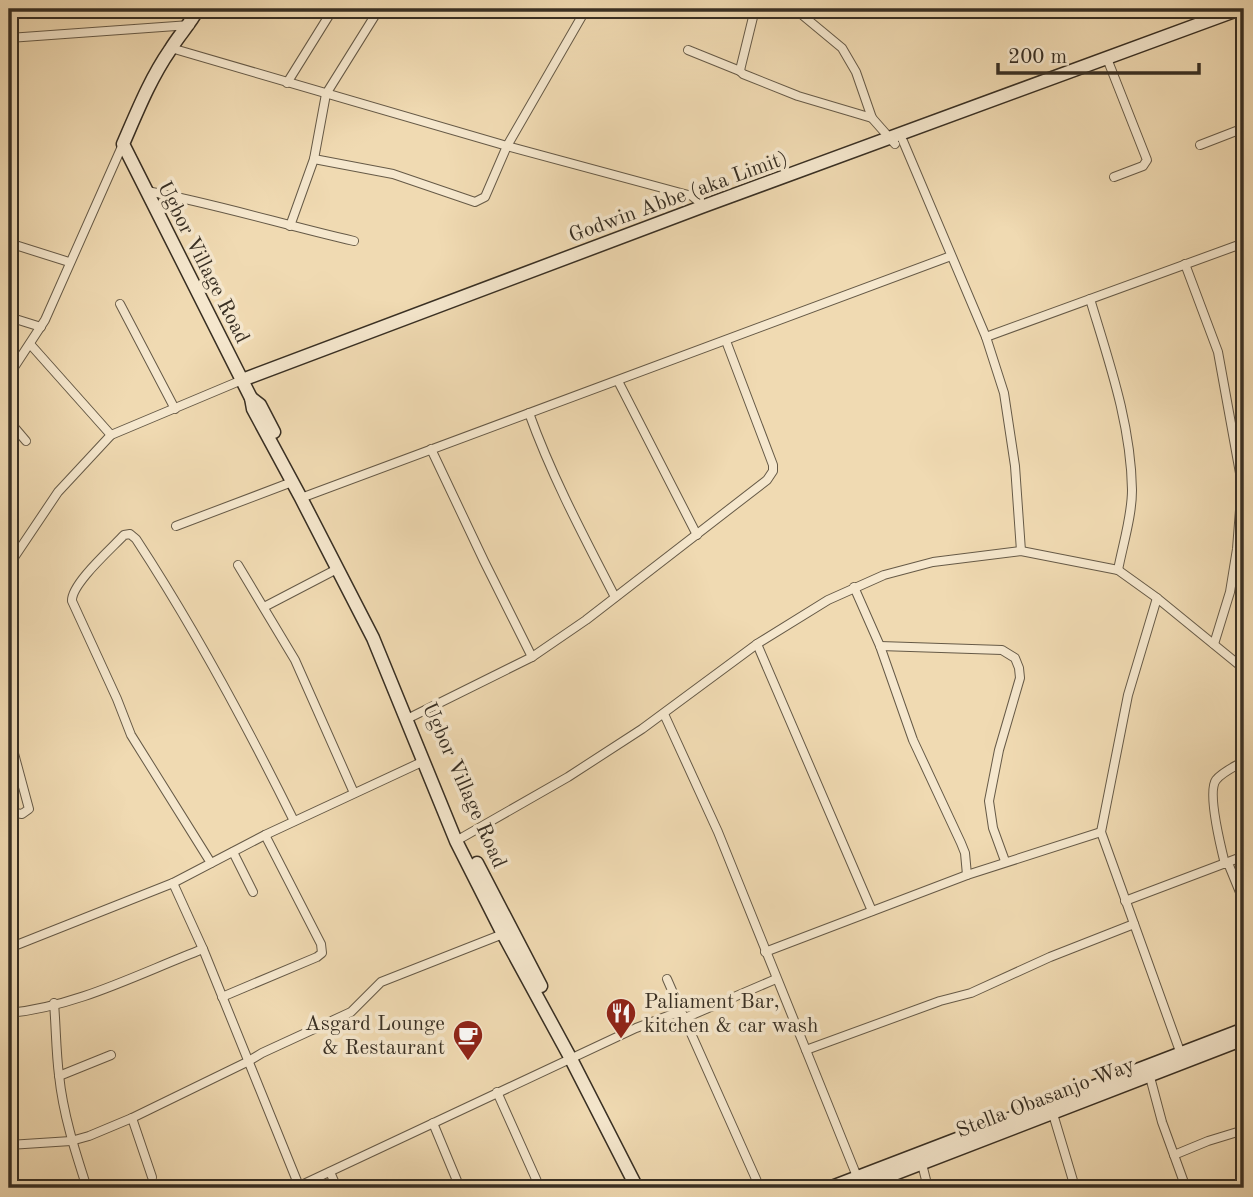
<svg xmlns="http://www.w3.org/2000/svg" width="1253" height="1197" viewBox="0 0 1253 1197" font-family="'Old Standard TT',serif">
<rect width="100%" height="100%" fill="#f0dab2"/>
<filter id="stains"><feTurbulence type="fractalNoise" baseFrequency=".00286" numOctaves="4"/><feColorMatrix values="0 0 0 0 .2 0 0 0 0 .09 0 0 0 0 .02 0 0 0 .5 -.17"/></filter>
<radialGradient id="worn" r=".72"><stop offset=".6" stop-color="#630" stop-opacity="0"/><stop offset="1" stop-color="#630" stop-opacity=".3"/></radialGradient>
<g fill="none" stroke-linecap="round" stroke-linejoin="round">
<g stroke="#665a47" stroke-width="10">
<g id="street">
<path d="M755,9L741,66L740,71L743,74L798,96L872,118"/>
<path d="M795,9L842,48L856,72L872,118L895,144"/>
<path d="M9,38L190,25"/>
<path d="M171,48L507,146L692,196L705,207"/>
<path d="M688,50L740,71"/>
<path d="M1108,61L1147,160L1143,166L1114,177"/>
<path d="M287,83L333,9"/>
<path d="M903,141L986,337L1244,243"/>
<path d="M1200,145L1244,128"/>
<path d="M314,159L393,174L475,202L485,197L507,146L586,9"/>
<path d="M147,191C217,204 284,225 354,241"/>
<path d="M290,226L314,159L326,94L379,9"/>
<path d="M9,243L69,262"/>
<path d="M1185,264L1218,352L1242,484L1237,549L1230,592L1214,644"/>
<path d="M1090,299C1109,362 1131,424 1132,490C1132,516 1123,544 1118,570"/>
<path d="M120,304L175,409"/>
<path d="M9,317L41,327"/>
<path d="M986,337L1004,393L1015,466L1021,551"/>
<path d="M30,344L111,435"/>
<path d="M9,375L45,320L123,144"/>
<path d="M618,381L697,535"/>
<path d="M529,413C552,477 584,537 615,597"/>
<path d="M9,421L26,441"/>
<path d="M431,449L484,561L532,657"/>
<path d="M301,498L951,256"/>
<path d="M176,526L292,482"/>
<path d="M9,565L58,492L111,435L242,380"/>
<path d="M238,565L295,660L354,793"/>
<path d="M854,587L880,646L913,740L961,843L965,853L967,875"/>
<path d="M1157,598L1128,695L1101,832L1182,1057"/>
<path d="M264,607L337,569"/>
<path d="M757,644L872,911"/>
<path d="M880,646L1002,650L1015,658L1019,668L1020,678L999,750L989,801L993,828L1005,861"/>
<path d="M664,714L718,832L858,1179"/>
<path d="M407,719L532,657L586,620L767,480L773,471V465L726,341"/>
<path d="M9,735L29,809L22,814L9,812"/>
<path d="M456,841L568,777L642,729L757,644L828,600L884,575L933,562L1021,551L1118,570L1157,598L1244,669"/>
<path d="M233,852L253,892"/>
<path d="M211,863L131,735L117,699L72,601C71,584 112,548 124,535L130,534L136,539C195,629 246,724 294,821"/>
<path d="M1228,863L1244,902"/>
<path d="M1225,864C1221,848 1207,792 1216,780C1222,772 1236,766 1244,761"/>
<path d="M173,883L203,949L299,1186"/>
<path d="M1125,901L1244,856"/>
<path d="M9,948L173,883L265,835L424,761"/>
<path d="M765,952L967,875L1101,832"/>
<path d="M667,979L681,1011"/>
<path d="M222,997L317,957L322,953L321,944L265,835"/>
<path d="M54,1003C56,1027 56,1052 59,1075C63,1114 75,1151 87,1188"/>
<path d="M9,1013C76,1007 140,973 203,949"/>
<path d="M685,1018L776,979"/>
<path d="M806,1050L940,1001L971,993L1050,957L1134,924"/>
<path d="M59,1076L111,1055"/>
<path d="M1150,1077L1162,1122L1186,1188"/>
<path d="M497,1092L540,1188"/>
<path d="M1053,1114L1074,1184"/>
<path d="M132,1118L152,1177"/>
<path d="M433,1123L460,1188"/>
<path d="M9,1145L71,1141L89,1136L132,1118L247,1062L262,1053L351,1012L381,982L503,934"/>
<path d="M1174,1155L1208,1141L1244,1130"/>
<path d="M922,1164L928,1188"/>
<path d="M330,1172L337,1188"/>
<path d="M295,1188L636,1028L681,1011L760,1188"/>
</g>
</g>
<g stroke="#382f23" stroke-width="15">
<g id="secondary">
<path d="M198,9C190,24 179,35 170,50C150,79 137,112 123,144L251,398L253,409L301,498L373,638L456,841L503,934L571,1059L637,1188"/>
<path d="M242,380L704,206L1240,9"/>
<path d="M251,398L260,405L274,432"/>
<path d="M477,863L541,986"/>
<path d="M829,1188L1244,1029"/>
<path d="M858,1188L1244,1039"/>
</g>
</g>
<use href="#street" stroke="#f5e7cd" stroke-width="8"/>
<use href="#secondary" stroke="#f5e7cd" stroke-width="12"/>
</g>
<defs>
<g id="restaurant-pin" transform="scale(1.575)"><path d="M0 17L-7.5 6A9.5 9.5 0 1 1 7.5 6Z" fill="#8f2418" stroke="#f5e7cd"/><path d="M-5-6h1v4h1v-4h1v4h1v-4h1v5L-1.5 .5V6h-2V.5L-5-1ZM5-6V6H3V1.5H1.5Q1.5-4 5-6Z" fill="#fff"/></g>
<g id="cafe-pin" transform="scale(1.575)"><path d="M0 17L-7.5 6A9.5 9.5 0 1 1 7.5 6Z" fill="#8f2418" stroke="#f5e7cd"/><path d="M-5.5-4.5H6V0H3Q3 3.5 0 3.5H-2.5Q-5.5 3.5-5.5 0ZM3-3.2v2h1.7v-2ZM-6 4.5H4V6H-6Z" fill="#fff"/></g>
</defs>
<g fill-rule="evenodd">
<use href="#restaurant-pin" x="621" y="1013"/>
<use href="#cafe-pin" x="468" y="1035"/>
</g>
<g text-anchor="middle" stroke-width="7" stroke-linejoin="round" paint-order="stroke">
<g font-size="21" fill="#382f23" stroke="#f5e7cd">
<text transform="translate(678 196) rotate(-20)" y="7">Godwin Abbe (aka Limit)</text>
<text transform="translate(204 262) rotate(63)" y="7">Ugbor Village Road</text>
<text transform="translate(465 785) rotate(66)" y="7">Ugbor Village Road</text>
<text transform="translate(1045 1097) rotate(-21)" y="7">Stella Obasanjo Way</text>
</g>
<g font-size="21" fill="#382f23" stroke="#f5e7cd" text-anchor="start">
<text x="644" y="1008">Paliament Bar,<tspan x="644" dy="24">kitchen &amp; car wash</tspan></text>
<text x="445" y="1030" text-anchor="end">Asgard Lounge<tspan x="445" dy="24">&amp; Restaurant</tspan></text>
</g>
</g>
<rect width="1253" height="1197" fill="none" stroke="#f0dab2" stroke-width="35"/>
<rect x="10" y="10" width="1232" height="1176" fill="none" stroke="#382f23" stroke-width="3.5"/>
<rect x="18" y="18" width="1218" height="1162" fill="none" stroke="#382f23" stroke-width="2"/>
<path d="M998 63v10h201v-10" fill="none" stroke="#382f23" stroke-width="3.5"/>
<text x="1008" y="63" font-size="21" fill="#382f23" stroke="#f5e7cd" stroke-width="5" paint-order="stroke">200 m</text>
<rect width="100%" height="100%" filter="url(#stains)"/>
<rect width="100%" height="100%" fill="url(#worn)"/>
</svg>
